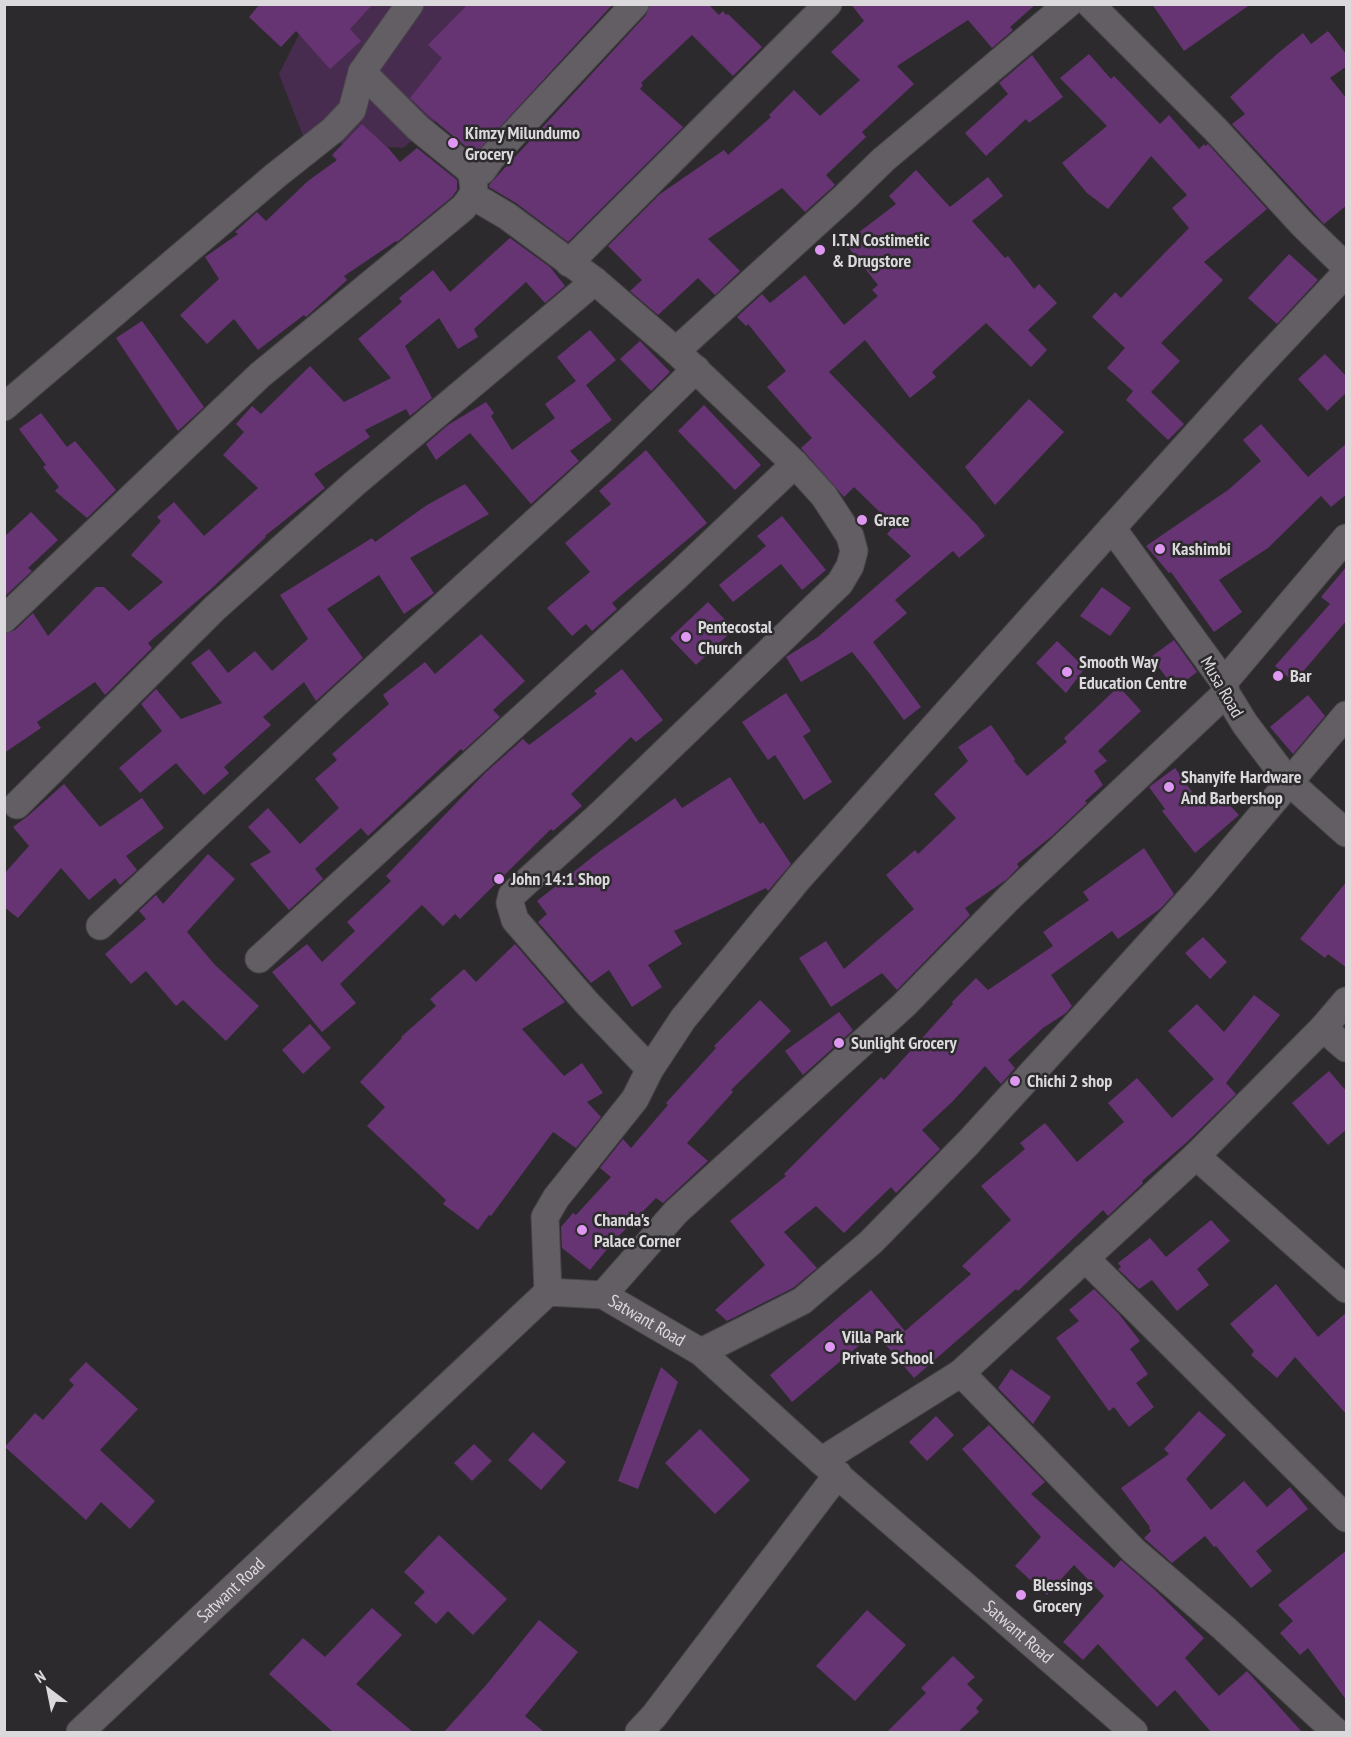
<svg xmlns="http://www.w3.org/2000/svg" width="1351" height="1737" viewBox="0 0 1351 1737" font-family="'PT Sans Narrow',sans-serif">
<rect width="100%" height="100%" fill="#2d2a2e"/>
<path fill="#482c4f" d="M314,5H519L517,52L403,148L305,141L279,74Z"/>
<g fill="#663473">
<path d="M260,4H373L350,29L361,41L330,69L296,31L281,47L249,17Z"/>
<path d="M468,4H613L475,154L429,116L410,98L442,58L428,45Z"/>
<path d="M650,4H708L719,15L723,11L726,15L728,14L762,47L733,76L692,35L641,83L643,85L640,89L683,127L568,242L516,203L489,187V185L646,15Z"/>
<path d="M851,4H1036L1010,27L1013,30L992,48L968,20L897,66L914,84L862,132L866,137L826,175L835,185L805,212L782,188L708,239L740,271L715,295L698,278L658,315L630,291L642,280L608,246L660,194L724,150L728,155L771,117L769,115L794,90L820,116L860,80L831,52L864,21Z"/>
<path d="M1152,4H1251L1184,51Z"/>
<path d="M1328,31L1347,55V66L1330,78L1347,99V205L1324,224L1232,124L1245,114L1230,97L1277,54L1303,33L1311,44Z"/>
<path d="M1089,54L1111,79L1114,76L1160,124L1169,115L1199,149L1204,144L1205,146L1208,144L1267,209L1204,262L1223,280L1161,343L1180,361L1151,392L1184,424L1168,440L1126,400L1133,391L1107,368L1125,348L1092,317L1115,292L1121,298L1189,228L1172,208L1187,195L1151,156L1108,209L1087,193L1062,163L1107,126L1060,78Z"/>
<path d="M1032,55L1063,97L1029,123L1026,119L986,156L965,133L1008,94L999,83Z"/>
<path d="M362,124L389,149L400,162L417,148L457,180V190L452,197L397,242L396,241L344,276L347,280L306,317L304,315L258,350L234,319L207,344L180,315L219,279L205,257L238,234L235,232L257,212L266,221L308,181L337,160L332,155Z"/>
<path d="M916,170L950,207L988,177L1003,196L972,221L1005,258L1008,256L1034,289L1039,284L1057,303L1028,330L1047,350L1031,367L986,323L932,372L936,377L910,398L865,340L829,372L977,525L985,536L959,558L953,551L895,600L907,613L873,642L921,707L904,720L870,674L852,652L801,682L786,657L818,637L911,556L887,534L894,526L854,487L844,497L801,448L812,438L767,387L786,371L748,324L746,326L737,317L762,294L770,303L805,275L844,325L878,296L872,290L878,285L845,243L896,204L889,196Z"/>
<path d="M510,238L550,267L565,286L545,303L526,282L474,329L478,337L458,349L439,318L405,346L432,398L410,416L406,409L365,430L370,437L314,474L325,488L265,536L266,537L211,589L148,643L152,648L105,695L95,682L37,722L41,728L4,753V634L15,630L33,613L48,636L96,587H104L129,611L163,582L131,555L161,521L157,517L174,502L204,536L258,488L223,455L244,432L236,424L252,406L261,414L310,366L344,402L391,378L358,339L402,302L399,298L433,270L450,292Z"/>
<path d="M1289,254L1318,280L1277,324L1248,298Z"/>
<path d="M142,321L204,407L178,431L116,338Z"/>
<path d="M590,330L616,360L586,385L612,420L570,451L579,461L531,504L470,433L436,460L426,444L448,425L486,402L494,413L491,416L512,450L555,418L545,404L576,381L557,357Z"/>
<path d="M640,341L670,372L651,391L620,359Z"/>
<path d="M1325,354L1347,377V392L1327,411L1298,379Z"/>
<path d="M1029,399L1064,432L995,505L965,467Z"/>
<path d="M704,405L761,465L735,490L678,431Z"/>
<path d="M41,413L67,447L75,441L116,490L87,518L55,491L59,487L43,467L46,465L19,429Z"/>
<path d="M1261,424L1308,477L1347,443V494L1331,507L1321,496L1268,548L1219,580L1242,612L1214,632L1171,572L1169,573L1146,546L1228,490L1261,461L1243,440Z"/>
<path d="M646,450L707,523L612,603L617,609L592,631L586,624L572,636L547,608L590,572L565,543L611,504L599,491Z"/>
<path d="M465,484L489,514L410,558L434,593L404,614L379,575L327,609L363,658L316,701L304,682L263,717L271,725L224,767L229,773L204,795L176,763L140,793L119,768L162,731L141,704L156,689L181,719L222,703L191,663L209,649L228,673L255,651L272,671L308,639L280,595L372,538L375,542L427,505Z"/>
<path d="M31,512L58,540L28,568L32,571L4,597V537Z"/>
<path d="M782,516L826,570L802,590L781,564L733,602L719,585L766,546L757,536Z"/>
<path d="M1347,566V620L1294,682L1275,666L1330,604L1321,597Z"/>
<path d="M1102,587L1131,608L1110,636L1080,616Z"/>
<path d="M708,602L734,629L696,665L670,638Z"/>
<path d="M481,634L525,681L493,710L500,717L463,751L461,749L368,836L361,828L315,869L323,879L289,910L250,864L271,852L248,827L268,808L300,844L339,808L315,779L337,760L332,754L389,704L383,695L425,662L435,674Z"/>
<path d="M1174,640L1197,672L1180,685H1172L1151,657Z"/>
<path d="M1057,641L1085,668L1066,693L1036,663Z"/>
<path d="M622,669L663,720L636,742L631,737L571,794L582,806L553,831L551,829L460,919L455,914L443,926L422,905L340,984L356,1003L322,1032L272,972L307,944L322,962L355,931L347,922L391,881L386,876L485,773L523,739L529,745L597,694L594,691Z"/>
<path d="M1114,691H1123L1141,711L1098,751L1107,761L1094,771L1103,785L1085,801L1087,803L1052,836L1017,864L1019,867L1006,880L965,908L970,915L897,990L882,973L831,1007L799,958L826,941L844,969L914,909L886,875L915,850L918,854L956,818L934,794L968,761L958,747L991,725L1015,759L1014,761L1027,776L1067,742L1064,738Z"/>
<path d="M786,693L811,731L803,736L832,782L804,800L775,755L768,760L742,722Z"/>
<path d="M1308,695L1325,716L1293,754L1270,727Z"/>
<path d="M1175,768L1200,803L1215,790L1239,815L1195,853L1162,811L1165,809L1149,787Z"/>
<path d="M730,777L760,824L763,822L791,864L768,891L766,888L674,931L682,944L648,965L662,987L632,1007L609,970L591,983L538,922L547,914L537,901L600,851L675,798L682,808Z"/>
<path d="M64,784L100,827L142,798L164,828L126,856L137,870L120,885L115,878L89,900L61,868L18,918L4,907V874L29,846L13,827L28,816Z"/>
<path d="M1144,848L1174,894L1160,909L1118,939L1112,931L1051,975L1072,1006L1066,1013L1043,1028L1008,1060L1015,1068L1001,1084L985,1066L953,1101L922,1130L940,1149L896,1193L891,1187L844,1233L816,1206L784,1232L817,1268L793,1288L727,1321L715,1310L765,1265L730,1221L786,1176L784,1174L881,1077L884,1080L953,1004L952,1002L976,978L988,990L1053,946L1043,932L1089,900L1083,892Z"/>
<path d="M208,854L235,879L187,932L215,965L259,1006L226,1041L183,1000L176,1006L146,971L131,984L105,954L146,919L139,911L156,895L163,904Z"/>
<path d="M1347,881V968L1328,954L1325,958L1300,939Z"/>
<path d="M1203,937L1227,962L1210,979L1185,953Z"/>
<path d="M515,944L565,1002L522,1029L564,1076L582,1063L603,1093L587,1102L601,1117L576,1148L553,1132L491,1216L489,1215L478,1230L443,1204L446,1200L367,1126L385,1107L360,1082L402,1038L401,1037L436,1006L430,999L464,969L476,982Z"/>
<path d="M1254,995L1280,1015L1226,1083L1236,1094L1187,1142L1142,1181L1143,1183L1108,1216L1103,1210L1018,1291L1016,1289L914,1378L875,1332L792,1402L770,1375L871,1290L905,1331L971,1274L962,1266L1011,1220L981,1186L1025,1149L1020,1143L1045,1123L1077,1162L1124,1122L1108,1103L1137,1078L1172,1118L1214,1079L1168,1031L1197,1004L1224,1032Z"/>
<path d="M760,1000L791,1031L731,1090L733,1092L687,1143L708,1161L663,1203L656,1198L612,1243L590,1270L562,1248L561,1227L573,1213L576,1215L611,1177L600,1168L623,1139L631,1148L668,1105L666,1103L716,1048L714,1046Z"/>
<path d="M839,1012L853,1030L803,1075L785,1051Z"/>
<path d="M310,1024L331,1048L303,1074L282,1050Z"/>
<path d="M1329,1071L1347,1092V1129L1328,1145L1292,1103Z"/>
<path d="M1211,1220L1230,1241L1197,1269L1209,1285L1177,1311L1152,1280L1139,1289L1118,1269L1121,1267L1118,1263L1150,1238L1166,1257Z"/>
<path d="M1276,1284L1318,1337L1347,1312V1415L1295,1357L1277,1378L1251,1355L1254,1351L1230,1324Z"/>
<path d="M1094,1289L1118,1313L1140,1341L1130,1349L1148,1374L1136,1383L1154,1407L1129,1427L1114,1407L1109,1411L1056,1338L1079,1321L1069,1310Z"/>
<path d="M86,1362L138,1409L100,1450L155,1501L130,1529L101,1502L86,1520L5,1447L35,1413L43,1420L74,1385L69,1380Z"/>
<path d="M661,1367L678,1382L638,1489L618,1481Z"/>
<path d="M1011,1369L1051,1397L1033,1424L998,1388Z"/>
<path d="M1199,1411L1226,1435L1186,1479L1211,1510L1244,1481L1267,1507L1290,1487L1308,1509L1256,1551L1272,1571L1251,1588L1216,1546L1214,1547L1205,1536L1172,1563L1144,1538L1151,1531L1149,1528L1150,1527L1121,1488L1169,1454L1164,1449Z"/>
<path d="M936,1416L954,1435L927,1461L909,1442Z"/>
<path d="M989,1425L1045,1482L1031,1494L1114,1568L1121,1560L1154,1589L1204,1638L1185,1658L1219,1696L1247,1671L1302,1732H1211L1175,1690L1157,1707L1098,1644L1083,1660L1063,1642L1104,1596L1074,1565L1047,1595L1015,1566L1041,1537L962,1449Z"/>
<path d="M700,1429L750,1480L715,1514L665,1463Z"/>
<path d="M533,1432L566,1462L541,1490L508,1460Z"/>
<path d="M474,1444L492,1461L472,1481L454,1463Z"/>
<path d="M439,1535L507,1599L473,1635L448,1611L436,1624L414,1603L425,1592L404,1572Z"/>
<path d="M1347,1550V1701L1308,1648L1300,1655L1280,1633L1293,1621L1278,1605Z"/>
<path d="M372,1608L402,1635L356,1684L413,1732H333L269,1674L303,1638L325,1657Z"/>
<path d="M867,1610L906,1645L855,1701L816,1666Z"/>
<path d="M539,1620L578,1652L525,1716L544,1732H444L487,1684Z"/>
<path d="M953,1656L975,1677L967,1684L983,1700L976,1708L979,1712L958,1732H887L926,1693L921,1688Z"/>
</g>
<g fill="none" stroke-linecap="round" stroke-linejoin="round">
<g stroke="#484649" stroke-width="29">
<g id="minor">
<path d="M410,4L362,72L418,128L471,171"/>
<path d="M1090,4L1216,130L1302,224L1346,267"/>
<path d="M473,196L507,216L595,281L676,351L795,464L824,496L850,536L854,551L850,566L840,583L603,812L512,895L510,903L515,920L586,1002L650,1069"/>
<path d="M569,263L828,4"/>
<path d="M676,351L846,196L883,160L1068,4"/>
<path d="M4,407L275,176L333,130L352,110L362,72"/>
<path d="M1112,528L1224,682L1226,693L1245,724L1288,781L1346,833"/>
<path d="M4,619L260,375L463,208C476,193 475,190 471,171H482L492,157L635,4"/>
<path d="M1224,682L1346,538"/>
<path d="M17,805L215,608L355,483L595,281"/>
<path d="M100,926L337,703L601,462L696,369"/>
<path d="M259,959L677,576L795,464"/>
<path d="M1323,1028L1346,1048"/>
<path d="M1196,1156L1346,1289"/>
<path d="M1085,1258L1346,1518"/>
<path d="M548,1292L545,1217L556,1198L635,1099L650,1069L683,1019L799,878L1112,528L1253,372L1346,273"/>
<path d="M603,1295L676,1212L904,1005L1010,897L1226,693"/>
<path d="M701,1352L802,1301L871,1242L968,1143L1087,1013L1201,887L1346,715"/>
<path d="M961,1373L1134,1551L1225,1629L1336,1732"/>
<path d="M821,1461L961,1373L1196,1156L1323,1028L1346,1001"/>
<path id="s1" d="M80,1732L548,1292L603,1295L701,1352L821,1461L1134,1732"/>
<path d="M639,1732L654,1716L838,1474"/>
</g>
</g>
<use href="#minor" stroke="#625e63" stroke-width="27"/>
</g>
<g fill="#df98f2" stroke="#2d2a2e" stroke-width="2">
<circle cx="453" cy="143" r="6"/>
<circle cx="820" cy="250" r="6"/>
<circle cx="862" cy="520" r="6"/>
<circle cx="1160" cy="549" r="6"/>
<circle cx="686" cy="637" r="6"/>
<circle cx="1067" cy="672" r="6"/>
<circle cx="1278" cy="676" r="6"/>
<circle cx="1169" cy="787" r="6"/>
<circle cx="499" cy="879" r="6"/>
<circle cx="839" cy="1043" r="6"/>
<circle cx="1015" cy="1081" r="6"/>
<circle cx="582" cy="1230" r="6"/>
<circle cx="830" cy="1347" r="6"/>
<circle cx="1021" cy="1595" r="6"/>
</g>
<g text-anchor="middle" stroke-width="5" stroke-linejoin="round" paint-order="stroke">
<g font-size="18" font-weight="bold" fill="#dbd9dc" stroke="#2d2a2e" text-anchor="start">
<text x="465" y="139">Kimzy Milundumo<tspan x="465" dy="21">Grocery</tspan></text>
<text x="832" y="246">I.T.N Costimetic<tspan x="832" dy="21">&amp; Drugstore</tspan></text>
<text x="874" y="526">Grace</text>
<text x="1172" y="555">Kashimbi</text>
<text x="698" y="633">Pentecostal<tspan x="698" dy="21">Church</tspan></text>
<text x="1079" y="668">Smooth Way<tspan x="1079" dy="21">Education Centre</tspan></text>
<text x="1290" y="682">Bar</text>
<text x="1181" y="783">Shanyife Hardware<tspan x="1181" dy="21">And Barbershop</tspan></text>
<text x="511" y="885">John 14:1 Shop</text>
<text x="851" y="1049">Sunlight Grocery</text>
<text x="1027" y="1087">Chichi 2 shop</text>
<text x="594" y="1226">Chanda's<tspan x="594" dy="21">Palace Corner</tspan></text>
<text x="842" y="1343">Villa Park<tspan x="842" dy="21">Private School</tspan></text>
<text x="1033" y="1591">Blessings<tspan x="1033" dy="21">Grocery</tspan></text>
</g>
<g font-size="18" fill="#dbd9dc" stroke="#2d2a2e">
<text transform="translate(1222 687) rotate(60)" y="6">Musa Road</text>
<text dy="6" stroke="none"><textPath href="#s1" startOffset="748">Satwant Road</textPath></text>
<text dy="6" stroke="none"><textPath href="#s1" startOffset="207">Satwant Road</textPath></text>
<text dy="6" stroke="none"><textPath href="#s1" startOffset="1234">Satwant Road</textPath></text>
</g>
</g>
<rect width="1351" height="1737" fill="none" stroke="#dbd9dc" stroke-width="12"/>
<g transform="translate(48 1689) rotate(328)" stroke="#2d2a2e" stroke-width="4.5" paint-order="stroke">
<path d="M0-4.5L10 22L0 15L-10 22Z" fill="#dbd9dc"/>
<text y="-9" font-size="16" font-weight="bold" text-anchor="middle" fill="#dbd9dc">N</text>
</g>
</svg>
